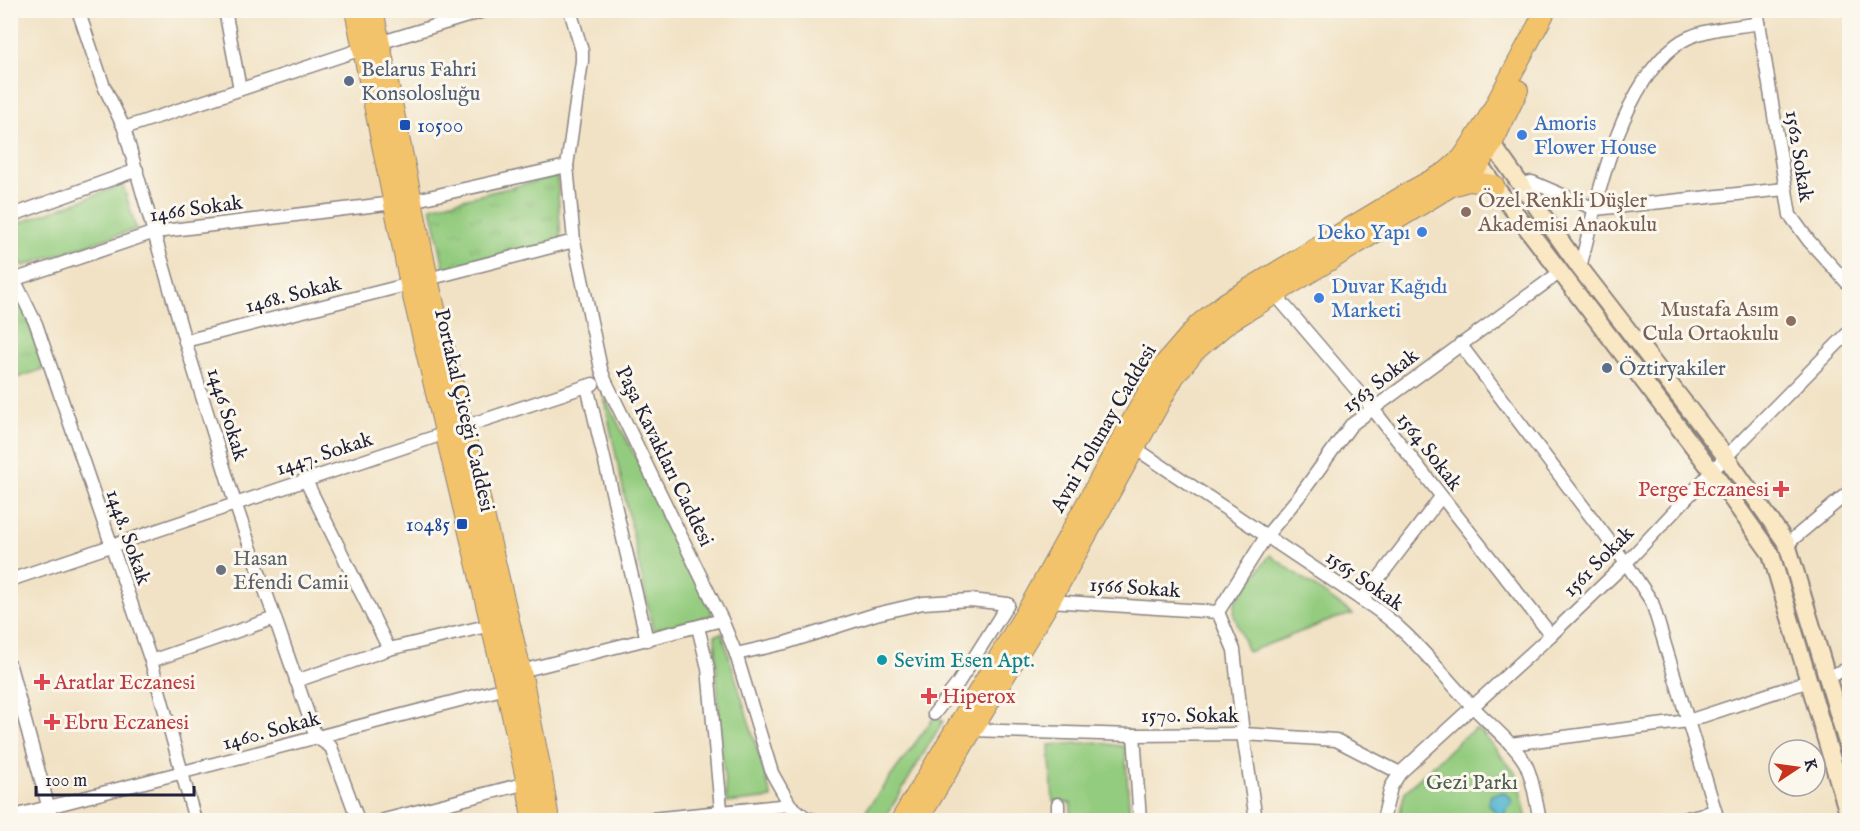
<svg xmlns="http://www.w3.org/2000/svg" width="1860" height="831" viewBox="0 0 1860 831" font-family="'IM FELL English',serif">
<defs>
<pattern id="grass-tufts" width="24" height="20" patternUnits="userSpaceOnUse" patternTransform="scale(1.5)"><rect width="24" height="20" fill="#94cc7f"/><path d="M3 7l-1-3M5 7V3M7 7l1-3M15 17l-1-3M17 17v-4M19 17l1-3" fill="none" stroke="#7faf6f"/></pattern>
</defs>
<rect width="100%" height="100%" fill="#fbf7ec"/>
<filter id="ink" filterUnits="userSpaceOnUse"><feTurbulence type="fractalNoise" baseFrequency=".0167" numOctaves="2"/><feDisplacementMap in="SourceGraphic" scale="12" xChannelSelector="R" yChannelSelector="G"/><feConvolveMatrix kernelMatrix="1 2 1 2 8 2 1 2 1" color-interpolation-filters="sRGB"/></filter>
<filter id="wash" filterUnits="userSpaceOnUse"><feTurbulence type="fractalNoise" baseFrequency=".008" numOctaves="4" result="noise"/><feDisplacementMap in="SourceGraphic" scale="24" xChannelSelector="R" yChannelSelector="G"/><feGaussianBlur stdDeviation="1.35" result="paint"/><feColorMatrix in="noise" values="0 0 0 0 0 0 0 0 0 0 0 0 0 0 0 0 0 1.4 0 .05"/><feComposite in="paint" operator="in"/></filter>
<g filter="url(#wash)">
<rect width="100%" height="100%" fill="#f1e2c5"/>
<g fill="url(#grass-tufts)" stroke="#5b775d" stroke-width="1.5">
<path d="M557,176L561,242L445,271L431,207Z"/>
<path d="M17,293L46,368L11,380L10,295Z"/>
</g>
<g fill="#94cc7f" stroke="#5b775d" stroke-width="1.5">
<path d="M123,185L136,229L23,266L11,246V226Z"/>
<path d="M603,394L675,534L713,615L653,630Z"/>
<path d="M1270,555L1353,614L1334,619L1248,652L1234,615L1235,602Z"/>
<path d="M722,633L772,798L727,803L720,734L715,635Z"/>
<path d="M935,716L943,721L884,820H859Z"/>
<path d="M1474,730H1480L1517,775L1527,820H1398L1405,792L1462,738Z"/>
<path d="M1097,742L1125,747L1130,820H1071V803L1053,801L1049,745Z"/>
</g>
<path fill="#50b4cf" stroke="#396b85" stroke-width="1.5" d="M1503,792L1509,796L1513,803L1505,812V817L1509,820H1483L1493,818L1496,813L1488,803L1491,795Z"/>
</g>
<g filter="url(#ink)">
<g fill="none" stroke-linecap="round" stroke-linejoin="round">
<g stroke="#8a8280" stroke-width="15">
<g id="street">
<path d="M78,10L103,84L124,128L185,341L235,503L316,737L331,747L358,820"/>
<path d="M225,10L240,89"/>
<path d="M570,10L582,51V61L567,166L574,241L601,369L605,380L722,620L736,654L772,773L790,805L805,817L814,820"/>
<path d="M1757,10L1790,215L1809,241L1850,286"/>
<path d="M379,43L487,10"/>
<path d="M124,128L362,49"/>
<path d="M1520,184L1532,182L1595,209L1785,189"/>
<path d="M411,201L567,166"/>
<path d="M10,216L137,170"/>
<path d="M1580,268C1597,200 1618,90 1676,45C1698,28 1733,28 1759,23"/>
<path d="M10,271L36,324L151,661L195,820"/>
<path d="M428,279L574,241"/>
<path d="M10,281L155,232L394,203"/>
<path d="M1274,293L1372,408L1551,635"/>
<path d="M185,341L410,284"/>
<path d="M1460,344L1626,563L1652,602L1718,820"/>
<path d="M587,386L647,640"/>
<path d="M463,427L593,384"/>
<path d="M1135,448L1362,600C1408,627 1438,671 1475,709C1488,723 1520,749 1527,767C1534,783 1536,803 1540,820"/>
<path d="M305,479L389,649"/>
<path d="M1787,544L1850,491"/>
<path d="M10,580L446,433"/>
<path d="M1362,600L1441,497"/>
<path d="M1050,601L1218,612"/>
<path d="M1218,612L1267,535L1301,494L1351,425L1559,273"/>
<path d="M1218,612L1234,650L1243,734L1256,820"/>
<path d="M698,627L708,668L722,820"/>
<path d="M736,654L785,643L876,614L923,603L970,600L1008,604L958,683L934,714"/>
<path d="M151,661L275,618"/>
<path d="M10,666L52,820"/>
<path d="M521,671L722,620"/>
<path d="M1827,677L1850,668"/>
<path d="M296,681L389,649L491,625"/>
<path d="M972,730L1134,735L1243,734L1336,740L1400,773"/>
<path d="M1134,735L1140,820"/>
<path d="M1510,744L1688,721L1809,681"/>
<path d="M1058,804V820"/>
<path d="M10,817L506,688"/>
<path d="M384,820L527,783"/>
<path d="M641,820L790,805"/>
<path d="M1383,820L1391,787L1400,773L1551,635L1626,563L1712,471L1850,331"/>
<path d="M1679,820L1715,811"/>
</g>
</g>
<g stroke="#8a8280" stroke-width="20">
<g id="secondary">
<path d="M1492,144L1580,268L1726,457L1787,544L1850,753"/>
<path d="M1475,152L1479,164L1494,185L1712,471L1771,554L1850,820"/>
</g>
</g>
<g stroke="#8a8280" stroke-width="22">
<g id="primary">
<path d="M355,10L410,284L506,688L527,783L532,820"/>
<path d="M373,10L428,279L521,671L542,776L549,820"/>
<path d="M1455,185L1469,181L1494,185"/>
<path d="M901,820L1031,604L1161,368L1199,324L1225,303L1413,190L1446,172L1462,158L1486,122L1546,10"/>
<path d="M918,820L1050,601L1174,377L1194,352L1229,322L1453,185L1479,164L1492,144L1518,90"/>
</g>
</g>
<use href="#street" stroke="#fff" stroke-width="12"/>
<use href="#secondary" stroke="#fae7c3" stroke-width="16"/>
<use href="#primary" stroke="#f2c36a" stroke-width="20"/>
</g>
</g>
<g fill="#5c6f8a" stroke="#fbf7ec" stroke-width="2">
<circle cx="349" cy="81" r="6"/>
<circle cx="1607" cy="368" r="6"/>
</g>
<g fill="#1a4fb4" stroke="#fbf7ec" stroke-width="2">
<rect x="399" y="119" width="12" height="12" rx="3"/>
<rect x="456" y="518" width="12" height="12" rx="3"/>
</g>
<g fill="#3f7fe0" stroke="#fbf7ec" stroke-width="2">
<circle cx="1522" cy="135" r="6"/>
<circle cx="1422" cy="232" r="6"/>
<circle cx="1319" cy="298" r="6"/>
</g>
<g fill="#8d6e63" stroke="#fbf7ec" stroke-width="2">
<circle cx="1466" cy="212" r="6"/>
<circle cx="1791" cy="321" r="6"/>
</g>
<g fill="#e0444e" stroke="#fbf7ec" stroke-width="2">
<path d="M1778 480h6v6h6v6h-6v6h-6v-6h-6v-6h6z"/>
<path d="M39 673h6v6h6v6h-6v6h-6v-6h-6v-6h6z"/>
<path d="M926 687h6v6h6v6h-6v6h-6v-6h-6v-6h6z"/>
<path d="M49 713h6v6h6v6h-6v6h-6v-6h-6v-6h6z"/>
</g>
<circle fill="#6b7280" stroke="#fbf7ec" stroke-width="2" cx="221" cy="570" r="6"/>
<circle fill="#0f9aa8" stroke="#fbf7ec" stroke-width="2" cx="882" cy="660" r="6"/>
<g text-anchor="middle" stroke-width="6" stroke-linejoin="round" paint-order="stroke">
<g font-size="21" fill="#4e5e75" stroke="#fbf7ec" text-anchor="start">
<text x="361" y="76">Belarus Fahri<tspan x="361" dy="24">Konsolosluğu</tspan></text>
<text x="1619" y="375">Öztiryakiler</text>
</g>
<g font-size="21" fill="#366cbe" stroke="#fbf7ec" text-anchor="start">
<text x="1534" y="130">Amoris<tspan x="1534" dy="24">Flower House</tspan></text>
<text x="1410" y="239" text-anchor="end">Deko Yapı</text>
<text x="1331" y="293">Duvar Kağıdı<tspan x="1331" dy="24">Marketi</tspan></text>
</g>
<g font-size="21" fill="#164399" stroke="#fbf7ec" text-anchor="start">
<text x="417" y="132">10500</text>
<text x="450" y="531" text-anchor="end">10485</text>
</g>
<g font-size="21" fill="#22223b" stroke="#fbf7ec">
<text transform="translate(1800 156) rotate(81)" y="7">1562 Sokak</text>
<text transform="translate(196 208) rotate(-8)" y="7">1466 Sokak</text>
<text transform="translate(293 294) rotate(-14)" y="7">1468. Sokak</text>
<text transform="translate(1380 380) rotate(-38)" y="7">1563 Sokak</text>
<text transform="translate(465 410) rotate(77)" y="7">Portakal Çiceği Caddesi</text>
<text transform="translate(228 414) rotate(73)" y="7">1446 Sokak</text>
<text transform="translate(1103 428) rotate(-60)" y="7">Avni Tolunay Caddesi</text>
<text transform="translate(1430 451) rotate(52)" y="7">1564 Sokak</text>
<text transform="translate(324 453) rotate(-18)" y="7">1447. Sokak</text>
<text transform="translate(665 456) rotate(64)" y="7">Paşa Kavakları Caddesi</text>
<text transform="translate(129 537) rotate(71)" y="7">1448. Sokak</text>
<text transform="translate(1598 561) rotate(-45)" y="7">1561 Sokak</text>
<text transform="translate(1365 580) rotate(35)" y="7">1565 Sokak</text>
<text transform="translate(1135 587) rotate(4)" y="7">1566 Sokak</text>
<text x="1190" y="722">1570. Sokak</text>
<text transform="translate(271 730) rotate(-15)" y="7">1460. Sokak</text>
</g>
<g font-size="21" fill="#785e54" stroke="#fbf7ec" text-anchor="start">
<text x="1478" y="207">Özel Renkli Düşler<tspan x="1478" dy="24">Akademisi Anaokulu</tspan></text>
<text x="1779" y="316" text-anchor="end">Mustafa Asım<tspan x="1779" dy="24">Cula Ortaokulu</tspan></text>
</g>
<g font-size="21" fill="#be3a42" stroke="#fbf7ec" text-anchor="start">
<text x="1769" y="496" text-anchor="end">Perge Eczanesi</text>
<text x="54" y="689">Aratlar Eczanesi</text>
<text x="942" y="703">Hiperox</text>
<text x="64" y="729">Ebru Eczanesi</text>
</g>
<g font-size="21" fill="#5b616d" stroke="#fbf7ec" text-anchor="start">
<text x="233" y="565">Hasan<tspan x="233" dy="24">Efendi Camii</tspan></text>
</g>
<g font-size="21" fill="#0d838f" stroke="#fbf7ec" text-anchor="start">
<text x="894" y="667">Sevim Esen Apt.</text>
</g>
<g font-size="21" fill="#4a5e53" stroke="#fbf7ec">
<text x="1472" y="789">Gezi Parkı</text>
</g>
</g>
<rect width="1860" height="831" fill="none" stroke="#fbf7ec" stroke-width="36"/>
<g transform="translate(1797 768) rotate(77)"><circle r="28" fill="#fbf7ec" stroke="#a4a2a5" stroke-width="1.5"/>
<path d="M0-4.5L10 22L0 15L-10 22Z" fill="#c8321e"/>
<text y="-9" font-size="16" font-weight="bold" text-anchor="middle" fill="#22223b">K</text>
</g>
<path d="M36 786v9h158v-9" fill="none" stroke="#22223b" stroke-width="3"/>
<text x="45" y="786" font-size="18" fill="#22223b" stroke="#fbf7ec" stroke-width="4.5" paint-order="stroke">100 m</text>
</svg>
